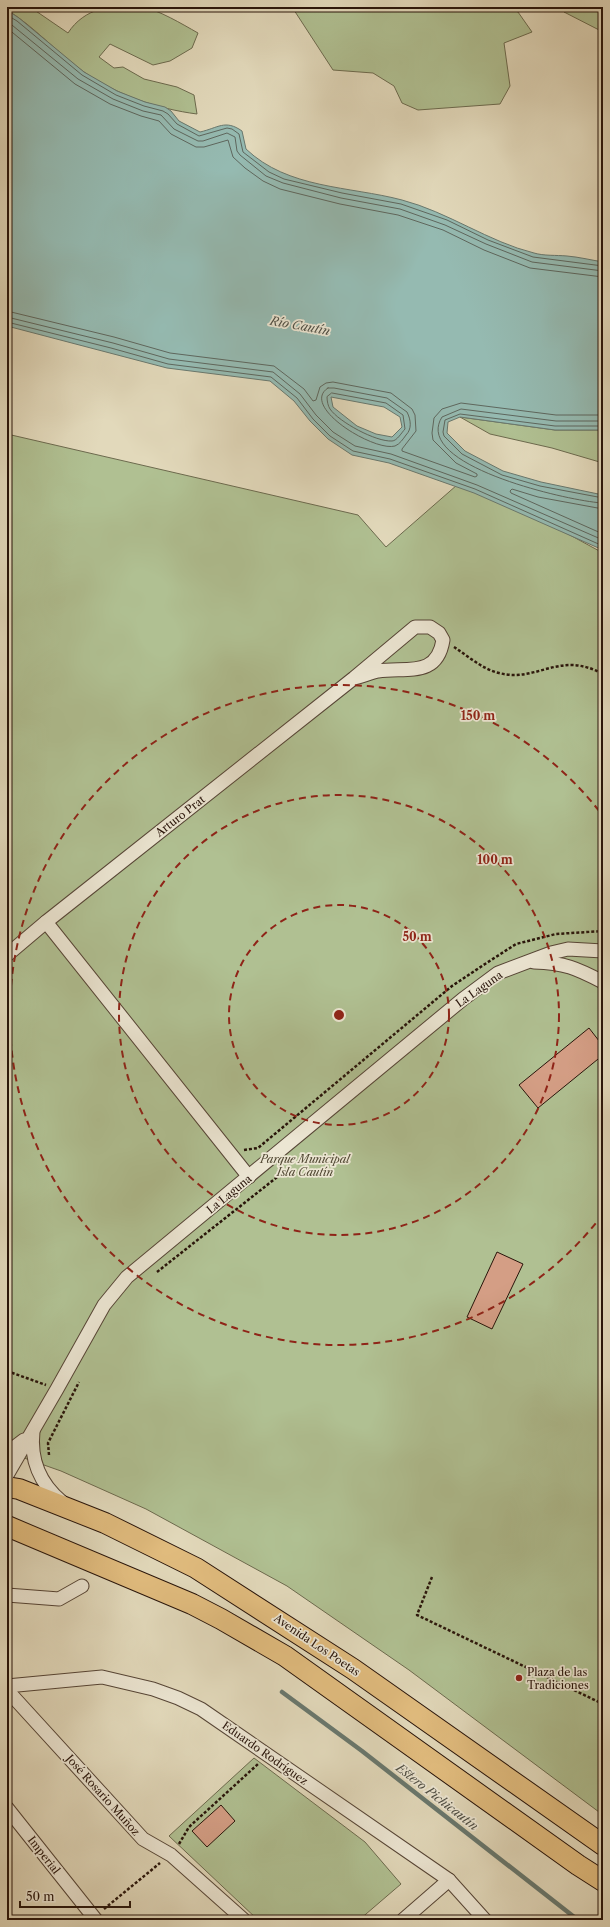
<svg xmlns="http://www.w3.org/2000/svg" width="610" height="1927" viewBox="0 0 610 1927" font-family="'Libre Caslon Text',serif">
<rect width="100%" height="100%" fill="#e2d9bb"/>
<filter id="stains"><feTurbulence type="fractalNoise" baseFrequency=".005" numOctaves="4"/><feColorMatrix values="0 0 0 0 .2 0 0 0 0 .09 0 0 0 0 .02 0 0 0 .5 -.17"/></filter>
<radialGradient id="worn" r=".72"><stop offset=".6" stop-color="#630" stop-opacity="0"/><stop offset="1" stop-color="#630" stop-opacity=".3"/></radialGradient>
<g fill="#b0c092" stroke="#6c6a4e">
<path d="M7,7H30L68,33C84,8 113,3 142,7C159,10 182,24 198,33L192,48L170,61L153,65L110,44L99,57L114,68L123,67L144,79L177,87L194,95L197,114C158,109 117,95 84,72C57,53 35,27 7,10Z"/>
<path d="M292,7H508L518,12L532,32L504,43L510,86L500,104L418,110L402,103L394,86L373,73L333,70Z"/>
<path d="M581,7L603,11V32L564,12Z"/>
<path d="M460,417L555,430H603V463L552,448L490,434Z"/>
<path d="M7,434L358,515L386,547L465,478L603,553V1815L409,1670L287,1586L146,1509L61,1471L7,1452Z"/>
<path d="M254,1758L365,1842L401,1884L359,1920H258L169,1836Z"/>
</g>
<path fill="#95bab1" stroke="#69786e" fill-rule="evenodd" d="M7,10L19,18L84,72L117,91L145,102L165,107L171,111L179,121L200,132C218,128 225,119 242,131L246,149C288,189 349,186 402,200C448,212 489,242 534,253C544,256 556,255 567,256C579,257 591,260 603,262V430H555L460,417L448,422L447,433L465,451L503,471L541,482L603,495V550L474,493L389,463L352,455L328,439L310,421L294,401L270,381L167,368L7,326ZM331,397L384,407L400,417L402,427L392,437L376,434L357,426L333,407Z"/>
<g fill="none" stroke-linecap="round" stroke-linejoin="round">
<g stroke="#5e675e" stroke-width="1">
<path d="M7,15L17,21L82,75L116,95L144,106L163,111L168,114L177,124L199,136L227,128L232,129L239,134L243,152L269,172L284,179L342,193L401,204L447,220L488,240L533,257L603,266"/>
<path d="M7,21L78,79L113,99L143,111L161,115L174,129L198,141H203L227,133L235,137L237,151L240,155L266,176L283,183L341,198L400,209L445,225L486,244L532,262L603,271"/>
<path d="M7,28L75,84L110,104L141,116L159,121L171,134L196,147H204L228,140L233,157L245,168L263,181L280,189L340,204L398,215L443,230L484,250L530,268L603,277"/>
<path d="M7,311L114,337L170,353L274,366L304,389L313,401L316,400L320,387L326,383L333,382L391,393L412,409L415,415L416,431L402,449V451L475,477L477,476V474L456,463L433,440L432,433L434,418L442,409L461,403L556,415H603"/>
<path d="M7,317L113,343L169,359L273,372L300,394L316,415L333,432L355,446L391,454L477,485L603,540"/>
<path d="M7,322L111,348L168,364L271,377L297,398L313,419L330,436L353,451L390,459L475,489L603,546"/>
<path d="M328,388H334L387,398L407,412C411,420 412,429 406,435C403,439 400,444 395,446C374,452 299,406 328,388Z"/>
<path d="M332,393L386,403L403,415L405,429C402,432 397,441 392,441C376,442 339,422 330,409C328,406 327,401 327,397Z"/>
<path d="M603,421H556L461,409L442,417C411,466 573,502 603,503"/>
<path d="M603,426H555L460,414L445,420L443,432L444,436L462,454L502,475L540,486L603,498"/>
<path d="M603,509L538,497L512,489L510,491L511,493L603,534"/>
</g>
<path stroke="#69786e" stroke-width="4.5" d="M282,1692L362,1751L578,1920"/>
</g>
<g fill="#d49e85" stroke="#28140a">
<path d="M589,1028L603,1046V1055L538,1108L519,1085Z"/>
<path d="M497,1252L523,1264L492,1329L467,1317Z"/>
<path d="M221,1805L235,1821L207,1847L192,1831Z"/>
</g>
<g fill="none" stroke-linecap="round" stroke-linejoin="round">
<g stroke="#564536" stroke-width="15">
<g id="minor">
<path d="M46,922L249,1177"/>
<path d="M7,955L46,922L354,678L415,627H430L439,633L443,640C437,678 407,667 378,671C370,673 362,676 354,678"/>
<path d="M534,962C565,963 576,968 603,982"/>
<path d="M33,1431C30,1459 40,1484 62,1502"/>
<path d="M7,1453L24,1440"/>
<path d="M7,1475L57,1389L104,1305L127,1277L463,999L498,973L551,953L568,949L603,951"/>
<path d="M7,1595L59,1599L82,1586"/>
<path d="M7,1686L102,1677L153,1689L178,1698L201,1709L449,1880L485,1920"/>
<path d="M7,1690L143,1839L171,1855L244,1920"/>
<path d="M7,1808L96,1920"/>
<path d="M403,1920L449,1880"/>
</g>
</g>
<g stroke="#28140a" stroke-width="22">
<g id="primary">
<path d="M7,1487L19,1489L105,1523L196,1568L353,1669L603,1845"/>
<path d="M7,1526L192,1604L221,1619L285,1656L578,1865L603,1881"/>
</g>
</g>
<g stroke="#28140a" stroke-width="2.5" stroke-dasharray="3 2" stroke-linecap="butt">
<path d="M454,647C468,656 482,669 499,673C538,683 559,650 603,674"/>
<path d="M244,1150L258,1148L452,986L485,964L516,944L556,934L603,931"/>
<path d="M157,1272L281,1174L277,1169"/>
<path d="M7,1371L46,1385"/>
<path d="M49,1455L48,1443L79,1382"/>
<path d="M432,1577L417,1615L603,1704"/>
<path d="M179,1844L189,1827L258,1764"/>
<path d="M104,1909L160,1863"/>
</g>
<use href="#minor" stroke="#ece6d3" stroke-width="13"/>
<use href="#primary" stroke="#e1bc7e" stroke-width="20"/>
</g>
<g fill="none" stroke="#8f2418" stroke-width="2" stroke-dasharray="7 5">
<circle cx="339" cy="1015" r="110"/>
<circle cx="339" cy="1015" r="220"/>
<path d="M603 1214A330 330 0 1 1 603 816"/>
</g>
<circle fill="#8f2418" stroke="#ece6d3" stroke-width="1.5" cx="519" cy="1678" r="4"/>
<g text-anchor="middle" stroke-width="3.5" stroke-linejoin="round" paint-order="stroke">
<g font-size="11" fill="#28140a" stroke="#ece6d3">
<text transform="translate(180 816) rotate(-38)" y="4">Arturo Prat</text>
<text transform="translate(479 989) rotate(-35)" y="4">La Laguna</text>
<text transform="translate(229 1194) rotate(-39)" y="4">La Laguna</text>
<text transform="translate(317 1645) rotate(34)" y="4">Avenida Los Poetas</text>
<text transform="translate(265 1753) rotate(35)" y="4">Eduardo Rodríguez</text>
<text transform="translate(103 1795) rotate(48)" y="4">José Rosario Muñoz</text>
<text transform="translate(44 1855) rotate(52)" y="4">Imperial</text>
</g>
<g font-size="11" font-style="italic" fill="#514833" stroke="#ece6d3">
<text x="305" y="1163">Parque Municipal<tspan x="305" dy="13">Isla Cautín</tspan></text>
</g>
<g font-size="11" fill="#28140a" stroke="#ece6d3" text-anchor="start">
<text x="527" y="1676">Plaza de las<tspan x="527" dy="13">Tradiciones</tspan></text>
</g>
<g font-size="12" font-style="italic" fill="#4e4e44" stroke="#ece6d3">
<text transform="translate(300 326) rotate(10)" y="4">Río Cautín</text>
<text transform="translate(437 1797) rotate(38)" y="4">Estero Pichicautín</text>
</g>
</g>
<circle cx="339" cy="1015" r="6" fill="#8f2418" stroke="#ece6d3" stroke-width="2"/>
<g font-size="12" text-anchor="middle" font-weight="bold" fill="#8f2418" stroke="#ece6d3" stroke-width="3.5" stroke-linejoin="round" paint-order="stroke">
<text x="478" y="720">150 m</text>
<text x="495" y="864">100 m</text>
<text x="417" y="941">50 m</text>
</g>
<rect width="610" height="1927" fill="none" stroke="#e2d9bb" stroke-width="24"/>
<rect x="8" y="8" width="594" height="1911" fill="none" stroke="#28140a" stroke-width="2"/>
<rect x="12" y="12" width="586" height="1903" fill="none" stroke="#28140a"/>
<path d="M20 1901v6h110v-6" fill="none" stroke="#28140a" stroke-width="2"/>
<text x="26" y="1901" font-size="12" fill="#28140a" stroke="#ece6d3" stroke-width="3" paint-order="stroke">50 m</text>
<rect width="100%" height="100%" filter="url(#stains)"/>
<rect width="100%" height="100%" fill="url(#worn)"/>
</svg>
